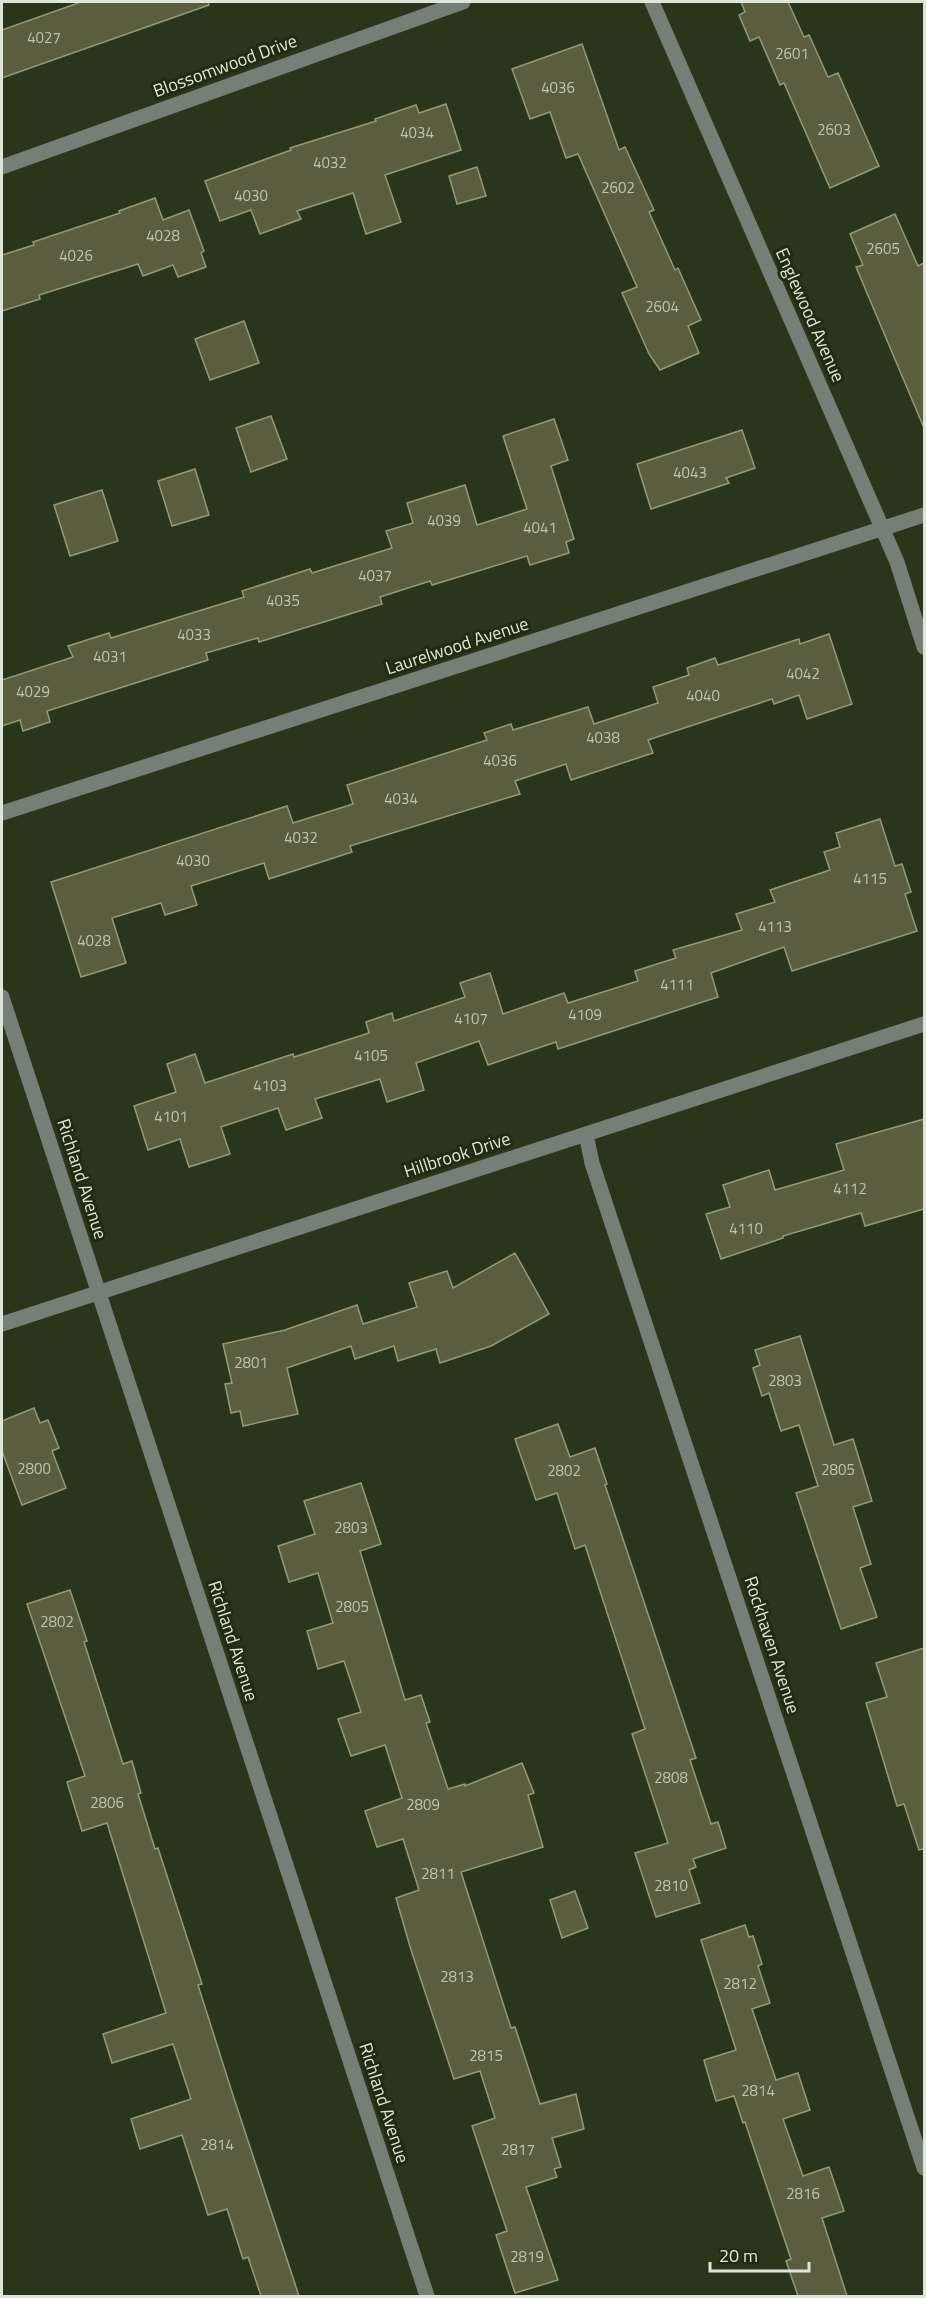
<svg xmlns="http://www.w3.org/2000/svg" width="926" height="2298" viewBox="0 0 926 2298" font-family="'Titillium Web',sans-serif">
<rect width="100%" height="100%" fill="#29361c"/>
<g fill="#5b5e3e" stroke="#969977" stroke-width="1.5">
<path d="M81,2H208L209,5L2,78V30Z"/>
<path d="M741,2H788L804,37L809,35L828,77L838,73L879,166L830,188L784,83L780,85L759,37L750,41L739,15L745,12Z"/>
<path d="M582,44L619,150L625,147L654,210L649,212L675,270L678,268L701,320L688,326L699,353L660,370L649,354L622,293L637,287L578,154L566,158L550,112L530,119L512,69Z"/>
<path d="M446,104L461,150L385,175L401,222L366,234L353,193L297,211L301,219L260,234L251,210L220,221L205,181L291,150L290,148L376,121L375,119L416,105L419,113Z"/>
<path d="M477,167L486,196L457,204L449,176Z"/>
<path d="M155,198L163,220L189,210L204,251L201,253L206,267L178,277L173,265L143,276L138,264L39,295L40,299L2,311V255L34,245L33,242L120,213L119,211Z"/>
<path d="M895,214L918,266L924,263V428L856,267L863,265L850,234Z"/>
<path d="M244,321L259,363L210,380L195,339Z"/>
<path d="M271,416L287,459L251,472L236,428Z"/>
<path d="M554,419L568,460L551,466L574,539L566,542L569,553L530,565L527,556L432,585L430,581L380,597L382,604L259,642L258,638L206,653L208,660L47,711L50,722L23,731L20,720L2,726V680L73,657L68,646L109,633L111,638L244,597L242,591L310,569L312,573L392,548L386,531L413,523L407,503L465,485L477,525L527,509L503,436Z"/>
<path d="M742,430L755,468L726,478L729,483L651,509L637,464Z"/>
<path d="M195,469L209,515L172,526L158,481Z"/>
<path d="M102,490L118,541L70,556L54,505Z"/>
<path d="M829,634L852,704L807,719L799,695L774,704L772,699L648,740L653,753L571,780L566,764L515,781L520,794L350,846L352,852L269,879L264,863L191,886L197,905L165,915L161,903L112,918L126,963L81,977L51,882L287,806L293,823L353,804L347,785L487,740L484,733L511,724L513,730L588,707L594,724L658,703L653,687L689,675L687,668L715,658L718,665L799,639L800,644Z"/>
<path d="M880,819L895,866L902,864L911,892L905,894L917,931L792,971L784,947L711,973L718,997L558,1049L556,1042L488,1065L479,1041L416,1063L424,1090L387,1102L380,1079L315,1099L322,1118L286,1130L278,1108L221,1127L230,1154L189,1167L180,1139L148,1150L134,1106L176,1092L167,1064L195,1054L205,1083L293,1054L294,1057L369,1033L366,1022L392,1013L394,1021L465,997L460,983L490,973L503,1014L564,993L568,1003L638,981L635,971L676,958L673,950L742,930L736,914L775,902L770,890L830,870L824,852L840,847L836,833Z"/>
<path d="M924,1119V1209L865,1226L861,1213L783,1236V1238L721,1259L706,1214L730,1207L723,1185L769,1170L775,1190L844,1170L836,1144Z"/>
<path d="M515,1253L549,1314L491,1346L440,1363L436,1349L398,1361L394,1346L355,1359L351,1346L287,1368L298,1414L243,1426L240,1411L231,1413L225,1384L232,1383L223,1344L285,1330L357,1305L363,1324L417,1307L409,1283L447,1271L453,1288Z"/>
<path d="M800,1336L834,1445L853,1439L872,1501L853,1507L871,1564L860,1568L877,1617L841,1629L796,1493L818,1486L799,1425L781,1431L769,1393L762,1396L753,1368L760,1365L755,1350Z"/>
<path d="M34,1408L40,1423L48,1420L59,1448L52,1451L66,1488L22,1505L2,1451V1421Z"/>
<path d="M558,1424L570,1457L595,1448L607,1484L605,1485L696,1758L690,1760L711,1824L718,1822L726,1848L693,1859L696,1867L689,1870L700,1903L656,1917L635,1853L668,1843L632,1734L645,1729L585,1545L575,1549L557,1493L536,1500L515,1439Z"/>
<path d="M361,1483L381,1544L360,1551L405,1700L421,1695L430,1722L426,1723L448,1789L465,1784V1786L522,1763L534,1793L528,1795L543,1847L461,1872L511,2028L515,2027L540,2104L576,2094L584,2129L552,2138L561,2167L554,2169L557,2177L526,2187L558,2280L515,2293L496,2235L507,2231L472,2126L495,2118L480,2071L454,2079L411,1950L396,1898L419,1890L403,1839L377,1847L365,1811L402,1798L385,1745L351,1756L338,1719L361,1712L344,1661L318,1669L307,1631L333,1623L318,1573L289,1582L278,1546L315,1534L304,1501Z"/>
<path d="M70,1590L87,1641L84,1642L123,1764L132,1761L141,1793L138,1794L155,1849L158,1848L202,1984L198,1985L231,2089L299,2296H261L248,2257L243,2259L227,2209L208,2215L182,2135L140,2149L131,2119L191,2099L173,2044L112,2063L103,2034L166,2013L107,1823L82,1831L67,1782L85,1776L27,1604Z"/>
<path d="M924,1648V1849L919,1850L904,1804L897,1806L866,1703L887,1697L876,1663Z"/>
<path d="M575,1891L588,1928L562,1938L550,1900Z"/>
<path d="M745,1925L749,1937L753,1936L762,1964L758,1966L770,2003L752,2009L776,2080L798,2073L810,2110L783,2119L803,2176L829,2167L844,2211L822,2218L847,2296H798L786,2261L791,2259L745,2122L743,2123L734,2096L716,2101L705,2064L704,2060L736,2050L701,1940Z"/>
</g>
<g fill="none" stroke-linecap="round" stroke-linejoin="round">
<g stroke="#748076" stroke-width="15">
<path d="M652,2L897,562L924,647"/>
<path d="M2,167L463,2"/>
<path d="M2,813L924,515"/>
<path d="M2,997L427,2296"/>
<path d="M586,1134L592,1163L924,2168"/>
<path d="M2,1324L924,1024"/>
</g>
</g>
<g text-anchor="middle" stroke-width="6" stroke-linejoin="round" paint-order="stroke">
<g font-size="15" fill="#bdc5b1">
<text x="44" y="43">4027</text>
<text x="792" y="59">2601</text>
<text x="558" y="93">4036</text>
<text x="834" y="135">2603</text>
<text x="417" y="138">4034</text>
<text x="330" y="168">4032</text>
<text x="618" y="193">2602</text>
<text x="251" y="201">4030</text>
<text x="163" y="241">4028</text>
<text x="883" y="254">2605</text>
<text x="76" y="261">4026</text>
<text x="662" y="312">2604</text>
<text x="690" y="478">4043</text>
<text x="444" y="526">4039</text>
<text x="540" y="533">4041</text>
<text x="375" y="581">4037</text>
<text x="283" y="606">4035</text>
<text x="194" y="640">4033</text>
<text x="110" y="662">4031</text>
<text x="803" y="679">4042</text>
<text x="33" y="697">4029</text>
<text x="703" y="701">4040</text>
<text x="603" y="743">4038</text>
<text x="500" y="766">4036</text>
<text x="401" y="804">4034</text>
<text x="301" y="843">4032</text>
<text x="193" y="866">4030</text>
<text x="870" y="884">4115</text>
<text x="775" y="932">4113</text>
<text x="94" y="946">4028</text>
<text x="677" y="990">4111</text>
<text x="585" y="1020">4109</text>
<text x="471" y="1024">4107</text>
<text x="371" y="1061">4105</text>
<text x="270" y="1091">4103</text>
<text x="171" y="1122">4101</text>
<text x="850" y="1194">4112</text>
<text x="746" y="1234">4110</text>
<text x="251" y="1368">2801</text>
<text x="785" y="1386">2803</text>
<text x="34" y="1474">2800</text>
<text x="838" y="1475">2805</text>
<text x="564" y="1476">2802</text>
<text x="351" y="1533">2803</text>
<text x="352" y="1612">2805</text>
<text x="57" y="1627">2802</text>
<text x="671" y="1783">2808</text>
<text x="107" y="1808">2806</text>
<text x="423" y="1810">2809</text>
<text x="438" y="1879">2811</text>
<text x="671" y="1891">2810</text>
<text x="457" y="1982">2813</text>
<text x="740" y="1989">2812</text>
<text x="486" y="2061">2815</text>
<text x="758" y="2096">2814</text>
<text x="217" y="2150">2814</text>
<text x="518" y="2155">2817</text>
<text x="803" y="2199">2816</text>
<text x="527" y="2262">2819</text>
</g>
<g font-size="18" fill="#dee7d7" stroke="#1f2c12">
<text transform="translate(225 66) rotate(-20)" y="6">Blossomwood Drive</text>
<text transform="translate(810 315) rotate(66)" y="6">Englewood Avenue</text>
<text transform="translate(457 646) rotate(-18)" y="6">Laurelwood Avenue</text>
<text transform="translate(457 1155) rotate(-18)" y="6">Hillbrook Drive</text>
<text transform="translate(82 1179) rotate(72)" y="6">Richland Avenue</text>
<text transform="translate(233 1641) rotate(72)" y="6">Richland Avenue</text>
<text transform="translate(772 1645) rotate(72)" y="6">Rockhaven Avenue</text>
<text transform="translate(384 2103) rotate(72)" y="6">Richland Avenue</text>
</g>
</g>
<rect width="926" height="2298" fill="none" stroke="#dee7d7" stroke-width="6"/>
<path d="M710 2262v9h99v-9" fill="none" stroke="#dee7d7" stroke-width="3"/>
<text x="719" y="2262" font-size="18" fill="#dee7d7" stroke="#1f2c12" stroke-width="4.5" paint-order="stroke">20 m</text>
</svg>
